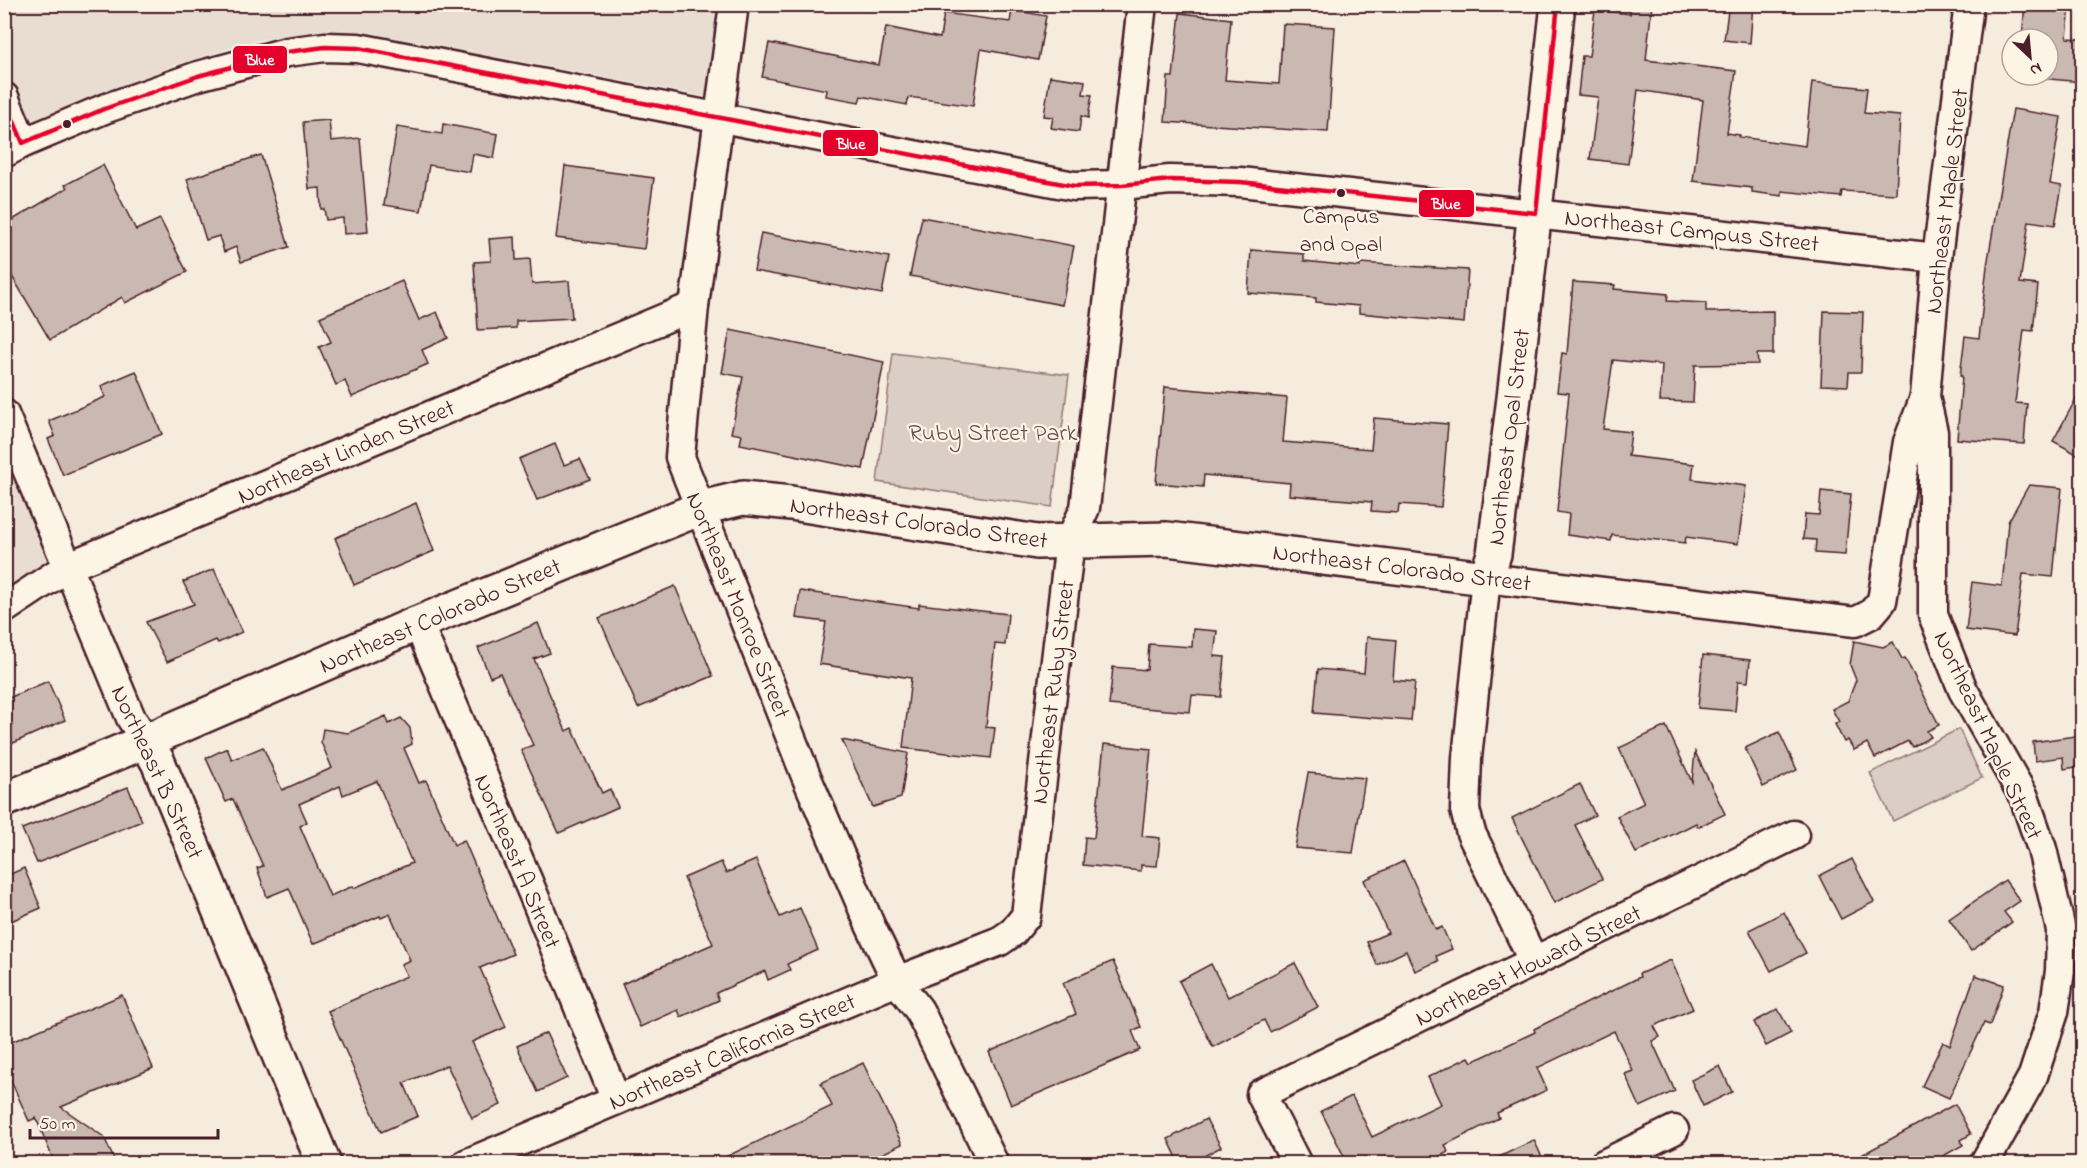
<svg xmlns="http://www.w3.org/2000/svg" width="2087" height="1168" viewBox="0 0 2087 1168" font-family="'Indie Flower',sans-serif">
<rect width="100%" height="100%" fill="#f5ecde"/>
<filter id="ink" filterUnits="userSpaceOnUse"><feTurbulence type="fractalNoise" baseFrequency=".0167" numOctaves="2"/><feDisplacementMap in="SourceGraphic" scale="12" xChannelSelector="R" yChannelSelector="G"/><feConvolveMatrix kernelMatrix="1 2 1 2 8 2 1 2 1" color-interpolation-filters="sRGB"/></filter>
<g filter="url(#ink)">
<g fill="#e8ddd0">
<path d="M4,5H719L707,97L362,31L313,32L258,40L178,64L65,107L5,134Z"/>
<path d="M4,442L55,564L4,600Z"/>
</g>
<g fill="#dbcec4" stroke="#927678" stroke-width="1.5">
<path d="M893,353L1069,375L1052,507L877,482Z"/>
<path d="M1959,729L1982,778L1893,821L1870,773Z"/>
</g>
<g fill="#cab9b1" stroke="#4a1f2b" stroke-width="1.5" fill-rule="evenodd">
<path d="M1631,4H1652L1646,60L1736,71L1727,133L1740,135L1739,137L1805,146L1812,82L1867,88L1864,113L1900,116L1896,194L1842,191L1841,197L1782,191V196L1752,192V188L1693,181L1703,100L1638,90L1628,164L1590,159L1598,97L1578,95L1582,56H1589L1595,10L1630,14Z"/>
<path d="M1729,4H1753L1750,43L1724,40Z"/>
<path d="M2025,4H2070L2067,38L2082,39V82L2018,76L2048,75V39H2022Z"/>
<path d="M1012,10L1046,16L1038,60L981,49L973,106L909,97L907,105L861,96L859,102L826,96L827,90L762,77L769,43L879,65L886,27L940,38L944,13L1010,22Z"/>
<path d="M1180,13L1231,19L1225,80L1279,84L1283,24L1335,27L1328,132L1165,122L1168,77H1173Z"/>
<path d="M1050,76L1085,81L1083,94L1092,95L1088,118L1081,116L1079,132L1051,128L1053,117L1044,116Z"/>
<path d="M2013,109L2061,117L2050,184L2062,186L2055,225L2029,221L2020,283L2038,285L2033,331L2024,330L2015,403L2027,404L2024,444L1957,439L1962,376H1960L1965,336L1979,338L1987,266Z"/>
<path d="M329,120L331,141L360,138L368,232L344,234L343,218L326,220L324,209H321L320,188L309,189L303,122Z"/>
<path d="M443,124L498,134L494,158L473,154L470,172L429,165L421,211L384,205L397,127L442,134Z"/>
<path d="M261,155L289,247L241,262L236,247L224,252L219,236L206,240L187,179Z"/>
<path d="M103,165L136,230L160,219L187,272L125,303L122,297L50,340L4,263V225L67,188L65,185Z"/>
<path d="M565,166L654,178L644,249L556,238Z"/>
<path d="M922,217L1074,246L1062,305L910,276Z"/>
<path d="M761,233L889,257L882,294L754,271Z"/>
<path d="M515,237L516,260L530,259L532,284L569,281L572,318L516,321V328L478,330L474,262L491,261L489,239Z"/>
<path d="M1251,250L1304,254V261L1360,267V263L1468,270L1464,323L1359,313V306L1316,302V298L1248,293Z"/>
<path d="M402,281L419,320L437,312L448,338L422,350L428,364L352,397L345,381L336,385L319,347L331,342L320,317Z"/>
<path d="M1573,282L1615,285L1614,289L1668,294L1667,301L1706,303V312L1773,311V354H1757L1758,364L1695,365L1693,402L1660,401L1662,365L1613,360L1603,429L1631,432L1628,456L1694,464L1692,479L1746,486L1738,544L1686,537L1685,543L1612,535L1611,541L1567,535L1569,514L1557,512L1569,393L1557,392L1562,353L1567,354Z"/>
<path d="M1824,311L1863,312L1861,372H1849L1848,386L1821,385Z"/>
<path d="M730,330L884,362L863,469L740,444L742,435L731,433L743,377L722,373Z"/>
<path d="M136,371L162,434L63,475L48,439L55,436L49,421L105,397L101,386Z"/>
<path d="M1165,387L1287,398L1283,442L1371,449L1374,418L1448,424L1441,507L1399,504L1398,513L1371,511L1372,502L1289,495L1290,483L1204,475L1203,487L1156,483Z"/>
<path d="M2082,388V457L2053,441Z"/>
<path d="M555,444L564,465L580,459L590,479L537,500L519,459Z"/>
<path d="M2029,485L2062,488L2053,577L2023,574L2015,636L1966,630L1972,582L2002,586L2008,522Z"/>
<path d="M1821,491L1851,494L1845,555L1815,553L1816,540L1803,539L1805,514L1819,515Z"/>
<path d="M416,503L434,551L354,585L335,538Z"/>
<path d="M214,569L242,632L218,643L216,640L167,662L146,622L194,604L183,582Z"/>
<path d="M675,586L713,676L638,708L599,618Z"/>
<path d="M800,591L919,608V604L1008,614L1005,645L995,644L986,727L995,728L991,758L903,748L911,678L819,664L826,622L796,618Z"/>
<path d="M538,623L550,653L534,659L566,731L572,728L602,793L610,789L618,807L559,833L521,750L533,745L500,673L490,677L478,648Z"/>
<path d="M1193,629L1217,631L1214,656L1225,657L1221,697L1192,695L1190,712L1109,705L1113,667L1147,670L1149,644L1192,647Z"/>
<path d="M1367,637L1396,640L1393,680L1415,682L1411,721L1314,713L1318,669L1364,673Z"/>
<path d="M1854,641L1883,647L1893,642L1902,659L1905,658L1939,725L1927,731L1931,737L1912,747L1908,741L1875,758L1867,743L1854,750L1848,740L1844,742L1835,724L1839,722L1832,709L1848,701L1856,680L1850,665Z"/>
<path d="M1703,655L1750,660L1748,682L1738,681L1735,711L1698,708Z"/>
<path d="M48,681L65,720L4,747V700Z"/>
<path d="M386,716L389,724L401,718L410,728L412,744L404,748L419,783L426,780L454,845L464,840L513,954L480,968L506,1027L472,1042L501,1105L472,1118L447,1065L404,1083L418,1116L381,1132L328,1011L407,976L401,964L410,960L390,914L381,918L380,916L313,944L289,888L267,897L257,868L263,866L233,799L226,802L206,758L227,748L232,760L263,747L282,790L332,768L321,742L323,729L348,733ZM377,781L412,863L354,888L353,886L330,896L300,826L307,822L299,804L340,786L343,795Z"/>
<path d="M1666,726L1692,782L1695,752L1725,814L1698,827L1696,823L1636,853L1617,816L1644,803L1619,748Z"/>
<path d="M1779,732L1797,770L1763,787L1745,748Z"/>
<path d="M2082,735V766L2064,769L2063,757L2035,761L2033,742Z"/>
<path d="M842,740L908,753L901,798L873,807Z"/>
<path d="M1104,744L1151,749L1142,836L1160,838L1157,866L1141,865V871L1083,865L1085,837L1094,838Z"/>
<path d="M1308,773L1365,778L1353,853L1295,848Z"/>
<path d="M1580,784L1595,815L1575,825L1602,879L1554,903L1512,818Z"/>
<path d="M128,787L142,821L37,863L22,829Z"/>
<path d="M1852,859L1874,902L1841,919L1819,876Z"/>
<path d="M756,860L780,917L800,908L818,950L787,964L790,970L768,980L765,971L716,993L719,1000L681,1017L678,1010L640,1027L622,984L713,944L684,878L721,862L726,873Z"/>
<path d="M1404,861L1436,930L1442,927L1452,949L1436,956L1438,961L1415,971L1406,951L1377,965L1367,942L1388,933L1364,880Z"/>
<path d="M24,868L41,908L4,924V877Z"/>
<path d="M2005,880L2020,901L2004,912L2012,922L1971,951L1949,919Z"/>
<path d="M1784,912L1806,953L1771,971L1749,930Z"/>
<path d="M1671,960L1693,1009L1654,1026L1660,1037L1652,1041L1675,1091L1640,1107L1625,1074L1633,1071L1614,1031L1537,1068L1547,1090L1497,1113L1499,1118L1445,1145L1448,1152L1425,1164H1348L1321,1111L1352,1096L1372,1137L1441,1104L1428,1077L1469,1057L1472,1062L1535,1032L1534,1029L1640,977L1639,974Z"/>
<path d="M1113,961L1141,1027L1132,1031L1140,1050L1011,1105L989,1052L1076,1014L1063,983Z"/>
<path d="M1295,963L1318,1007L1270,1032L1264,1020L1213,1047L1179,981L1211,964L1228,997Z"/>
<path d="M1975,975L2004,985L1990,1025L1984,1023L1949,1098L1922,1086L1943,1042L1950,1046Z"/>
<path d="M122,995L153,1068L61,1107L104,1137L116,1164H55L36,1118L29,1121L4,1065V1045Z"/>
<path d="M1778,1009L1791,1033L1766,1046L1754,1022Z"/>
<path d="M546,1033L567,1078L538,1092L517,1046Z"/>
<path d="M863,1063L902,1144L862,1164H711L832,1106L821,1083Z"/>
<path d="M1720,1066L1732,1092L1703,1106L1691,1080Z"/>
<path d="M1955,1104L1971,1134L1961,1140L1963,1145L1929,1164H1845Z"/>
<path d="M1206,1119L1221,1147L1189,1164H1180L1168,1139Z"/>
<path d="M1534,1140L1545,1164H1485Z"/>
</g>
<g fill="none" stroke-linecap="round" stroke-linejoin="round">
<g stroke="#4a1f2b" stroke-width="33">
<g id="street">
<path d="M734,4L694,306L680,457L806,776L870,925L897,981L919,1010L994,1164"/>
<path d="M4,97L23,143"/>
<path d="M4,153L23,143L104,109L198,76L287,52L325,47L358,48L1074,186L1122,185L1170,180L1240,182L1937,258"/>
<path d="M1925,397L1933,432V615L1963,690L2024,797L2042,849L2061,930L2060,971L2054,1012L2033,1076L1984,1164"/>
<path d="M4,414L131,718L146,741"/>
<path d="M4,609L67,567L694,306"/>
<path d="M418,623L537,903L616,1100"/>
<path d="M1534,962L1471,833L1465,810L1467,758L1486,578L1855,622L1871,614L1882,601L1908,442L1925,397L1937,258L1969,4"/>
<path d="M466,1164L897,981L1000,941L1013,932L1026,916L1070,541L1085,508L1142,4"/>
<path d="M1297,1164L1261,1094L1794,835"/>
<path d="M1604,1164L1674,1130"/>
</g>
</g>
<g stroke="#4a1f2b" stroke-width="38">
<g id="secondary">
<path d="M146,741L158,762L324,1164"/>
<path d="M4,800L146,741L418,623L701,508L743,498L791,503L1037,542L1167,539L1486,578L1494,554L1514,398L1558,4"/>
</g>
</g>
<use href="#street" stroke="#fcf5e5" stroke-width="28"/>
<use href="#secondary" stroke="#fcf5e5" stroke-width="33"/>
<g stroke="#fcf5e5" stroke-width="9">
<path id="bus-1" d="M4,98L23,143L104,109L198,76L287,52L325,47L358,48L1074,186L1122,185L1170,180L1240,182L1536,213L1558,4"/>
</g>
<use href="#bus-1" stroke="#e4002b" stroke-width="4.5"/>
</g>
</g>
<g fill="#4a1f2b" stroke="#fcf5e5" stroke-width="2">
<circle cx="67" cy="124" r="5"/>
<circle cx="1341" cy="193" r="5"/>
</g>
<g text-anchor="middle" stroke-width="4.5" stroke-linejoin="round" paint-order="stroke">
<g font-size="22" fill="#4a1f2b" stroke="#fcf5e5">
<text x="1341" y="223">Campus<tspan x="1341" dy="28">and Opal</tspan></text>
</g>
<g font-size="24" fill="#4a1f2b" stroke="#fcf5e5">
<text transform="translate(1946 201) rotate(-83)" y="8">Northeast Maple Street</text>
<text transform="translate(1692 230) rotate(6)" y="8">Northeast Campus Street</text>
<text transform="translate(1508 437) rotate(-83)" y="8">Northeast Opal Street</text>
<text transform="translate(346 451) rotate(-23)" y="8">Northeast Linden Street</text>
<text transform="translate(919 522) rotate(8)" y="8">Northeast Colorado Street</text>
<text transform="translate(1402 567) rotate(7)" y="8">Northeast Colorado Street</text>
<text transform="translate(739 605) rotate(68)" y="8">Northeast Monroe Street</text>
<text transform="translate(440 615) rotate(-23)" y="8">Northeast Colorado Street</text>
<text transform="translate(1052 692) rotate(-83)" y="8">Northeast Ruby Street</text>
<text transform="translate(1989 735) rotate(65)" y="8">Northeast Maple Street</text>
<text transform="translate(158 772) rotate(65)" y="8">Northeast B Street</text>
<text transform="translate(518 861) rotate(67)" y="8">Northeast A Street</text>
<text transform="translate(1528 965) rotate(-26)" y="8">Northeast Howard Street</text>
<text transform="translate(732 1051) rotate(-23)" y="8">Northeast California Street</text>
</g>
<g font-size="24" fill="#6e4b51" stroke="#fcf5e5">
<text x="993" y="440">Ruby Street Park</text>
</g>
</g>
<g stroke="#fcf5e5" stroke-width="2">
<rect x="232" y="45" width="56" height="29" rx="6" fill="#e4002b"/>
<rect x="822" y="129" width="57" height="28" rx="6" fill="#e4002b"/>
<rect x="1418" y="189" width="57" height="29" rx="6" fill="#e4002b"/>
</g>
<g font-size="16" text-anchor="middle" font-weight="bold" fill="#fff">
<text x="260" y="65">Blue</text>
<text x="851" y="149">Blue</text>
<text x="1446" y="209">Blue</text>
</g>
<rect width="2087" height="1168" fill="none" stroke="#fcf5e5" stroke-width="24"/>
<rect x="12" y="12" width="2063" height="1144" fill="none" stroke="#4a1f2b" stroke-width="2" filter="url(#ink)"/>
<g transform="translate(2030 57) rotate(154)"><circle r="28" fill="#fcf5e5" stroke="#b59f9b" stroke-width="1.5"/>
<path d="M0-4.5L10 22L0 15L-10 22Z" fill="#4a1f2b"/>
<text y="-9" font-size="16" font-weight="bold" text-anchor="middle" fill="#4a1f2b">N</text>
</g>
<path d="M30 1129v9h188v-9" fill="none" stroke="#4a1f2b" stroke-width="3"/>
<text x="39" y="1129" font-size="18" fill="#4a1f2b" stroke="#fcf5e5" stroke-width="4.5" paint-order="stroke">50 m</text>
</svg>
